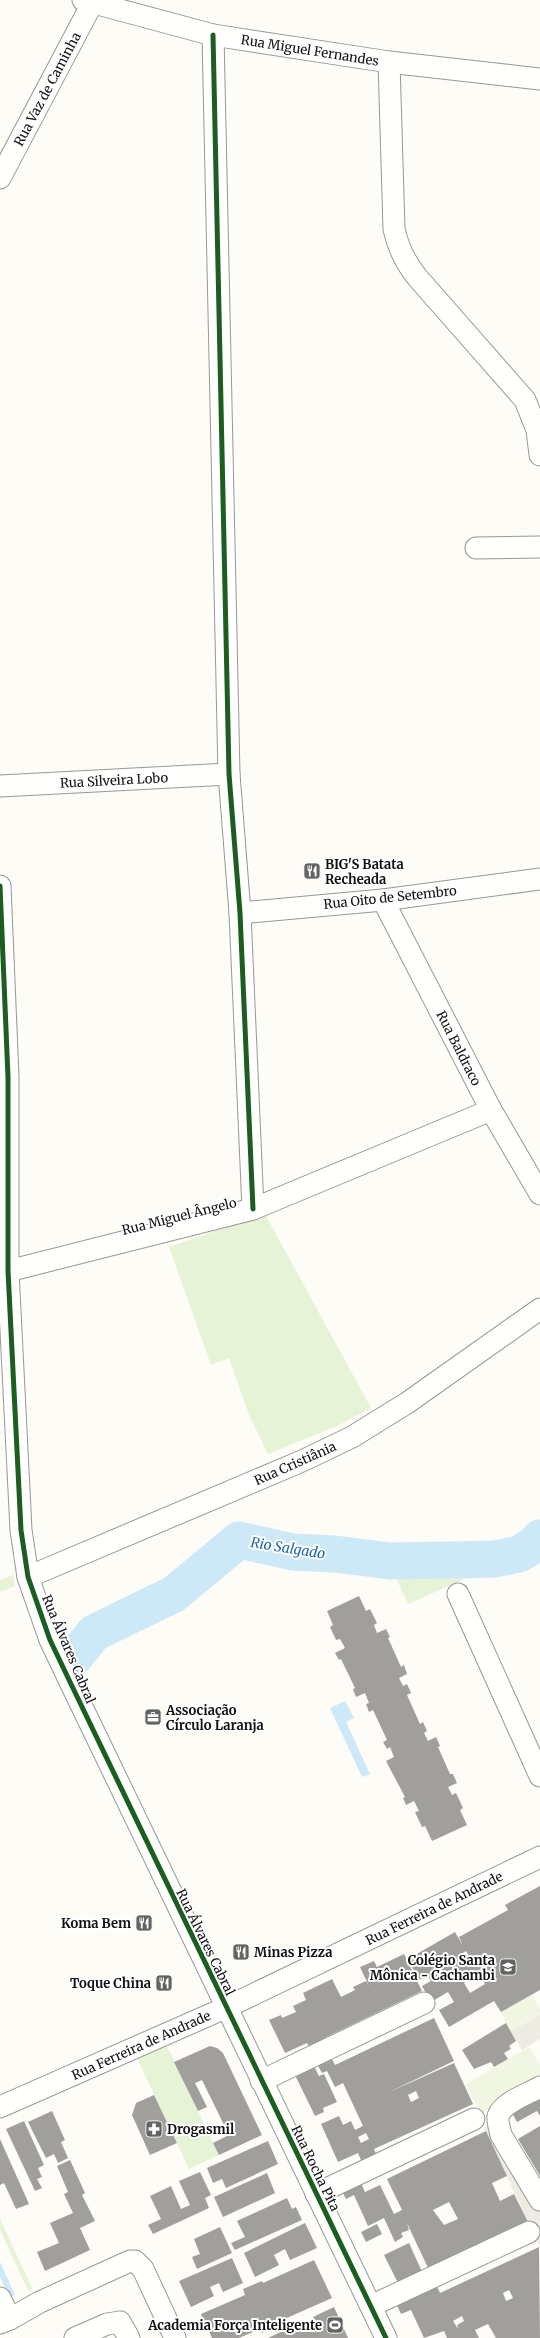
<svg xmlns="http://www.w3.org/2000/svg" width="540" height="2338" viewBox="0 0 540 2338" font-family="Merriweather,serif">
<rect width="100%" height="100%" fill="#fdfcf7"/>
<g fill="#e7f3d7">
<path d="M265,1214L371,1408L339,1425L268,1454L249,1415L229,1358L211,1365L169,1247Z"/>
<path d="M540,1529V1554L499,1570L496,1565L408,1604L384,1552L407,1553L426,1548L427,1550L451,1545L455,1551L512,1549L532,1540Z"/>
<path d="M13,1575L15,1586L0,1592V1580Z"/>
<path d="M166,2044L219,2155L189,2169L137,2058Z"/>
<path d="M0,2219L32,2288L29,2292L0,2230Z"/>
</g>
<g fill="#f0f6e1">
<path d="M531,1995L540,2009V2014L511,2032L501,2012Z"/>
<path d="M529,2047L540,2065V2078L482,2113L465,2085Z"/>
</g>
<g fill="#edebe2">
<path d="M540,2014V2039L522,2050L511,2032Z"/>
<path d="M493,2122L540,2204V2247L484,2128Z"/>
</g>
<g fill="#cde8f7">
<path d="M345,1701L354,1718L346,1722L370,1774L362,1777L330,1708Z"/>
<path d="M0,2262L15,2295L9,2297L0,2277Z"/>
</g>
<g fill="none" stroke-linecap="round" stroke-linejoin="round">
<path stroke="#cde8f7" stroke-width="37" d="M72,1660L94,1633L174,1594L239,1540L293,1552L335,1554L390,1561L454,1560L495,1559L519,1554L535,1544L540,1538"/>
</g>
<g fill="#a19f9c" fill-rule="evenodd">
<path d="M359,1596L366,1611L370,1609L377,1623L374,1625L377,1633L386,1629L390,1637L388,1638L401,1667L404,1665L407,1674L399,1678L403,1686L407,1684L411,1693L407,1695L420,1724L423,1722L427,1731L424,1733L428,1741L436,1737L440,1746L438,1747L450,1774H453L457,1783L448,1787L452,1795L456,1793L463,1808L460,1810L467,1825L432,1841L425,1826L422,1827L415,1812L419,1811L414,1801L406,1805L403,1798L405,1797L386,1761L394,1757L390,1747L387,1749L383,1742L387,1740L373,1710L369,1712L366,1704L369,1703L365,1693L356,1697L353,1689L355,1688L341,1659L339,1660L335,1653L345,1648L340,1639L336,1640L330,1627L333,1625L327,1611Z"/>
<path d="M540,1886V1990L501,2012L494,2001L449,2027L439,2010L454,2002L448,1992L431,2002L422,1986L431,1981L427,1975L419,1980L408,1959L455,1932L463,1946L459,1937L508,1910L505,1905ZM466,1951L471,1959L463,1964L458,1956ZM480,1974L485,1984L470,1993L464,1983Z"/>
<path d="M404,1954L422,1991L324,2038L327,2045L312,2052L307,2043L285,2053L269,2020L281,2015L282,2018L296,2012L293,2006L306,2000L303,1993L332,1979L341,1997L355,1990L353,1987L366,1981L369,1986L360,1967L374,1961L377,1967Z"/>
<path d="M434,2018L454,2061L387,2093L454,2063L473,2104L374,2149L378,2158L363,2165L358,2153L338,2162L321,2124L339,2116L343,2125L351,2121L355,2130L363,2126L343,2083L335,2087L327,2071L322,2073L317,2064L331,2057L335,2065ZM416,2091L419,2098L411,2102L408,2095ZM366,2133L369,2139L361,2143L358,2137Z"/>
<path d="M506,2023L516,2041L509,2046L511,2049L504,2053L508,2059L494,2067L491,2062L474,2069L462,2050Z"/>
<path d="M210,2046L217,2048L223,2053L262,2135L219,2155L213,2143L229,2135L202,2080L195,2083L207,2107L198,2111L174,2062Z"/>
<path d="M314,2066L319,2076L324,2074L337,2102L323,2108L324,2112L315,2116L295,2075Z"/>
<path d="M154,2095L177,2143L150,2155L132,2115L136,2103Z"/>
<path d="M540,2097V2116L537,2111L517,2122L512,2113Z"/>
<path d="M52,2111L65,2140L61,2142L68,2158L58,2163L54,2154L46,2158L28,2122Z"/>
<path d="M24,2121L44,2165L38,2168L42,2177L37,2179L42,2188L35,2191L6,2129Z"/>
<path d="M540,2126V2176L518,2139Z"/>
<path d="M486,2131L507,2176L492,2183L500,2201L514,2194L528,2222L428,2268L407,2223L409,2230L401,2233L403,2237L395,2242L384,2218L368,2226L354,2195L346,2199L341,2189L360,2181L365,2192L380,2185L394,2214L402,2210L387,2179ZM449,2202L458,2219L444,2225L433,2210Z"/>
<path d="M0,2139L29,2204L16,2209L4,2183L0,2185Z"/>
<path d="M268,2141L278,2164L226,2188L222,2179L213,2183L207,2168Z"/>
<path d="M70,2160L85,2193L82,2195L95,2221L80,2228L90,2250L45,2271L37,2252L59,2243L50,2223L73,2213L64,2194L68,2192L57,2166Z"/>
<path d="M200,2172L211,2195L205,2198L209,2208L153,2234L148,2225L161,2219L150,2196L171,2186L181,2209L190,2205L179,2181Z"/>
<path d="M267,2173L275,2193L223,2217L214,2197Z"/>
<path d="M287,2198L292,2209L296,2207L302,2220L235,2250L231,2243L245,2237L237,2221Z"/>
<path d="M305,2223L317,2248L290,2260L285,2249L274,2255L279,2265L255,2277L244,2253Z"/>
<path d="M377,2224L382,2234L366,2242L361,2232Z"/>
<path d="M220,2227L232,2253L197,2269L192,2257L200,2254L194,2239Z"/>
<path d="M409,2243L423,2274L399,2285L384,2255Z"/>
<path d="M539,2247L540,2338H496L488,2324L475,2330L479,2338H447L444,2331L424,2338L411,2310L401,2314L396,2303L436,2284L440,2293ZM509,2290L513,2298L506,2301L503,2293ZM462,2316L464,2321L457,2325L458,2329L453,2321Z"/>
<path d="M232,2258L243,2283L223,2292L219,2283L210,2287L214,2296L191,2307L179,2281Z"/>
<path d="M314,2260L332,2298L280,2321L282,2324L262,2333L260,2329L239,2338H212L201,2314L245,2295L243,2289L262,2281L263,2283Z"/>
<path d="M334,2307L348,2338H268L304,2321L307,2328L317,2323L313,2317Z"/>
</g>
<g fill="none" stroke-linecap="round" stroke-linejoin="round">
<g stroke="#979795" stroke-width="23">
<g id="minor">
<path d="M83,0L213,35L389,62L540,79"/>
<path d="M213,35L229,774L240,913L253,1209"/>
<path d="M389,62L394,229C398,248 405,262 417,277L525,400L537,430L540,455"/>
<path d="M0,178L94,0"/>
<path d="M476,548L540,547"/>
<path d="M0,786L229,774"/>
<path d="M0,886L8,1077V1271L21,1530L28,1577L50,1640L71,1684L386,2338"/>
<path d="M383,900L491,1110L540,1194"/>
<path d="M240,913L383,900L540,879"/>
<path d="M0,1273L253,1209L491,1110"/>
<path d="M28,1577L302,1461L352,1437L407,1403L540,1309"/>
<path d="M458,1594L540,1776"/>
<path d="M261,2081L424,2003"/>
<path d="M540,2087C528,2094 503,2102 498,2116C497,2122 500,2129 501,2135L540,2200"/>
<path d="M0,2107L225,2008L540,1857"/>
<path d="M316,2194L474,2119"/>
<path d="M0,2298L10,2319L0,2323"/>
<path d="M371,2306L529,2232"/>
<path d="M10,2319L40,2302L130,2261H135L143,2269L175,2338"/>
<path d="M75,2338L107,2324L120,2322L129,2338"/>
</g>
</g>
<use href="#minor" stroke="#fffffe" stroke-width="21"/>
<g stroke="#fff" stroke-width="8">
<g id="cycleway">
<path d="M213,35L229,774L240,913L253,1209"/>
<path d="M0,886L8,1077V1271L21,1530L28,1577L50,1640L71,1684L386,2338"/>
</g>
</g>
<use href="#cycleway" stroke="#1b5e20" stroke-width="5"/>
</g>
<defs>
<g id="restaurant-square" transform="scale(0.9)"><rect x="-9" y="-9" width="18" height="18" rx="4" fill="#646362" stroke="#fff"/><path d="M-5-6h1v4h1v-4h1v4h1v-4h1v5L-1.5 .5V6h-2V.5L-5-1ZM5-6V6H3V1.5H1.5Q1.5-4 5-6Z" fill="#fff"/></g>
<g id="office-square" transform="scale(0.9)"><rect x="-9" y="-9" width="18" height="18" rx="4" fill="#646362" stroke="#fff"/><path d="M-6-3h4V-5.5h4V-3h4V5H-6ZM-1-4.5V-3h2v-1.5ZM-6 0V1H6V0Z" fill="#fff"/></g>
<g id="school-square" transform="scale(0.9)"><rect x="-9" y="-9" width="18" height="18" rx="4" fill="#646362" stroke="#fff"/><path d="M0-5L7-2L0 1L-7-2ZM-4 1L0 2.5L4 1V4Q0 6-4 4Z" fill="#fff"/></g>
<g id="pharmacy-square" transform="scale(0.9)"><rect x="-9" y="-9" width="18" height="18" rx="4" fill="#646362" stroke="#fff"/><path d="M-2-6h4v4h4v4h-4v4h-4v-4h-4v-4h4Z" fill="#fff"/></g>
<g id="stadium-square" transform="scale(0.9)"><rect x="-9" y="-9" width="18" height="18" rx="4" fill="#646362" stroke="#fff"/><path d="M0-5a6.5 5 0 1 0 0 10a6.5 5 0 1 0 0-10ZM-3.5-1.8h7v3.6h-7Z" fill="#fff"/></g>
</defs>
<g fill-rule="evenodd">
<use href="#restaurant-square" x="312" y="871"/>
<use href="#office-square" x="153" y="1717"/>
<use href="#restaurant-square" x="144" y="1923"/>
<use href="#restaurant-square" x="241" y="1952"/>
<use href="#school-square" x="508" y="1967"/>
<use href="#restaurant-square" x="164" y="1983"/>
<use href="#pharmacy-square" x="154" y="2129"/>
<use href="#stadium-square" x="335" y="2325"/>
</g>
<g text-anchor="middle" stroke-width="4" stroke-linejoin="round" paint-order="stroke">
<g font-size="13" fill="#111" stroke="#fff">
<text transform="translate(310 50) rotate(9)" y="5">Rua Miguel Fernandes</text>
<text transform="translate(47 89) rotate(-62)" y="5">Rua Vaz de Caminha</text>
<text transform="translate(114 780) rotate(-3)" y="5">Rua Silveira Lobo</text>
<text transform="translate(390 897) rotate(-6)" y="5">Rua Oito de Setembro</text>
<text transform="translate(459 1048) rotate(63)" y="5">Rua Baldraco</text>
<text transform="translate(179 1216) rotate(-14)" y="5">Rua Miguel Ângelo</text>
<text transform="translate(295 1463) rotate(-24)" y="5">Rua Cristiânia</text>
<text transform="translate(69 1649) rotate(67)" y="5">Rua Álvares Cabral</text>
<text transform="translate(434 1908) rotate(-26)" y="5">Rua Ferreira de Andrade</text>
<text transform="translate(206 1942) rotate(64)" y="5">Rua Álvares Cabral</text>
<text transform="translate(141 2045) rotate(-24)" y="5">Rua Ferreira de Andrade</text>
<text transform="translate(316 2168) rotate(64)" y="5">Rua Rocha Pita</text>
</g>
<g font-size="13" font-weight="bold" fill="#111" stroke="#fff" text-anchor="start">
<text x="325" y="869">BIG'S Batata<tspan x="325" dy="15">Recheada</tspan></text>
<text x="166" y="1715">Associação<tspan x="166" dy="15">Círculo Laranja</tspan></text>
<text x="131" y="1928" text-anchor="end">Koma Bem</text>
<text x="254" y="1957">Minas Pizza</text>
<text x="495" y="1965" text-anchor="end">Colégio Santa<tspan x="495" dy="15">Mônica - Cachambi</tspan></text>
<text x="151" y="1988" text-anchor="end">Toque China</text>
<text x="167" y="2134">Drogasmil</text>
<text x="322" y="2330" text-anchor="end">Academia Força Inteligente</text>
</g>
<g font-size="14" font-style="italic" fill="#1768a6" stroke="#fff">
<text transform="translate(288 1548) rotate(9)" y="5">Rio Salgado</text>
</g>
</g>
</svg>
